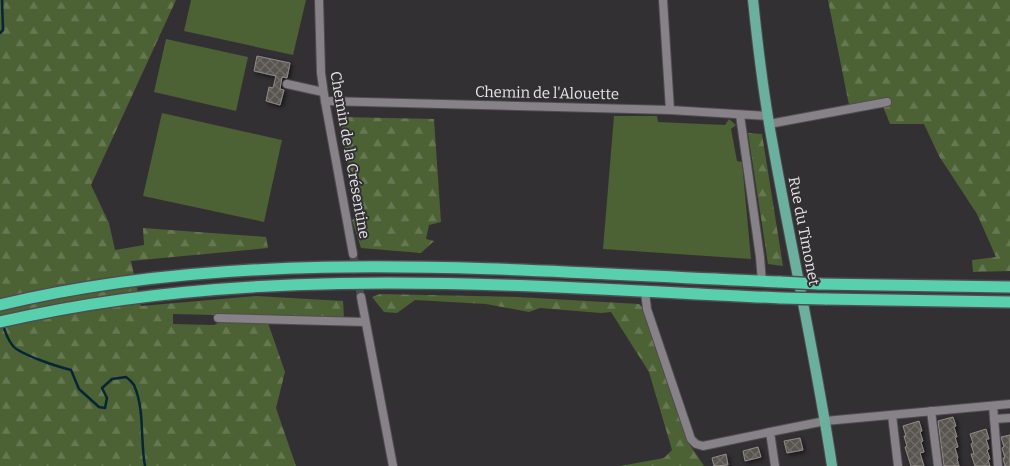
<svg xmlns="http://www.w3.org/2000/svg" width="1010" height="466" viewBox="0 0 1010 466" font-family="Bitter,serif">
<defs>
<pattern id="forest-firs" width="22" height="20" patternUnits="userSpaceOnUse" patternTransform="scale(1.25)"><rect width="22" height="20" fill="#4c6134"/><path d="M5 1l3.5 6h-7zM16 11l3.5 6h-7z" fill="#667851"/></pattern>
<pattern id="building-cross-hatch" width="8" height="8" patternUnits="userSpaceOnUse" patternTransform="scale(1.25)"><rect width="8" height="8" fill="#595450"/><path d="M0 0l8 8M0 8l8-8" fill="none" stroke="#716c69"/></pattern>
<filter id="shadow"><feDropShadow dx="2" dy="2" stdDeviation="2.5" flood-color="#0009"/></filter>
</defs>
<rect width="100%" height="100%" fill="#333034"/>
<g fill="url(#forest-firs)">
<path d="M0,0H176L91,185L109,223L115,250L144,245L143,228L266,237L268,248L131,261L141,306L256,296L343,301L344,318L173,314V324L214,325L222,321L267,320L285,372L276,408L296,466H0Z"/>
<path d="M828,0H1010V271L973,272L972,260L996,257L977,214L939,156L924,124H890L880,99L849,105Z"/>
<path d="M343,117L434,119L441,222L429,225L426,239L434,241L421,253L361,248L352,220L358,215L341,130Z"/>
<path d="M748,133L762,134L783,266L768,264Z"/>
<path d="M380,294L518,297L639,304L644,309L690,445L704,466H620L664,458L672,450L649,372L611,312L601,313L540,308L529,312L486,304L415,300L397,313L384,312L372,297Z"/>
</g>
<g fill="#4c6134">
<path d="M191,0H306L293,55L184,31Z"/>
<path d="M166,39L248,57L236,111L154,92Z"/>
<path d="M162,113L282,140L264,222L143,196Z"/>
<path d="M614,116H657L658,122L725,125L729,119L736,125L731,129L737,161L742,162L751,259L603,249Z"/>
</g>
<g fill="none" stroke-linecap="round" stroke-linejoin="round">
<g stroke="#062536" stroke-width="2.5">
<path d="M0,33L3,30L2,0"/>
<path d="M3,324C5,332 8,340 13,346C21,355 59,367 71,370L79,389L99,407L105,408L107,398L102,388L112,379L126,377C129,379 132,382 134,385C145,410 140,440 145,466"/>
</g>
</g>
<g fill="url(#building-cross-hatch)" stroke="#918b87" filter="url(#shadow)">
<path d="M257,56L290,63L287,78L282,77L280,89L284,90L280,105L266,101L269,87L273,88L276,76L254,71Z"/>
<path d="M953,417L956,426L954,427L957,437H955L958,447L955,448L958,458L957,459L959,466H944L938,421Z"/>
<path d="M919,421L922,431L920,432L923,441L921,442L924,452L920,453L924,466H911L905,447L907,446L904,436H906L903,426Z"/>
<path d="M986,429L989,439H986L989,449L987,450L990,459L988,460L990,466H975L971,454H974L971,444L973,443L970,434Z"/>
<path d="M1010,435V466H1005L1003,458H1005L1002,448L1004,447L1001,437Z"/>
<path d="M800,438L803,450L787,453L784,441Z"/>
<path d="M758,447L761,457L745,461L743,451Z"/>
<path d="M726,454L728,465L714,466L712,458Z"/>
</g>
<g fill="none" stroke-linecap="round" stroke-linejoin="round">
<path stroke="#4e4b4f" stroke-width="8" stroke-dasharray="8 4" stroke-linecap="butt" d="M353,254L361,297"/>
<g stroke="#504d51" stroke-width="10">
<g id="minor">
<path d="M319,0L321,73L325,101L353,254"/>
<path d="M663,0L670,110"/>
<path d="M287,84L323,92"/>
<path d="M325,101L670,110L768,116"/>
<path d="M740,115L760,257L762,282"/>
<path d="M769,124L887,102"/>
<path d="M645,292L647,309L691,439L696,444L703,446L770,432"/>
<path d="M361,297L393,466"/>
<path d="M218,318L365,322"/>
<path d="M993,406L998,466"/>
<path d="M931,411L938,466"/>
<path d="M892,415L898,466"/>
<path d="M994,419L1010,418"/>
<path d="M775,466L770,432L825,421L1010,404"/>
</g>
</g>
<g stroke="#504d51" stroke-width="12">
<path id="major" d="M753,0C758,49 764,98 773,146C792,253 816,359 832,466"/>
</g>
<g stroke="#504d51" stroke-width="14">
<g id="highway">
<path d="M819,284L1010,287"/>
<path d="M825,299L1010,302"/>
<path d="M0,305C252,244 523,272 780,282"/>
<path d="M0,322C256,262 520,286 781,298"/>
</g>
</g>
<use href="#minor" stroke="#868287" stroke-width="8"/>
<use href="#major" stroke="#6ab09e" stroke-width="10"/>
<use href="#highway" stroke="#58cfad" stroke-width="11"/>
<g stroke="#504d51" stroke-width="14" stroke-linecap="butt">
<g id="highway-bridge">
<path d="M780,282L819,284"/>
<path d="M781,298L825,299"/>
</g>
</g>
<use href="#highway-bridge" stroke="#58cfad" stroke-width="11"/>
</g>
<g text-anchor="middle" stroke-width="4" stroke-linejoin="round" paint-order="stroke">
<g font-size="15" fill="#e6e4e6" stroke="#333034">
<text transform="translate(547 93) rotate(1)" y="5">Chemin de l'Alouette</text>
<text transform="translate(350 155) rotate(80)" y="5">Chemin de la Crésentine</text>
<text transform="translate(804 231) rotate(79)" y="5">Rue du Timonet</text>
</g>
</g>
</svg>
